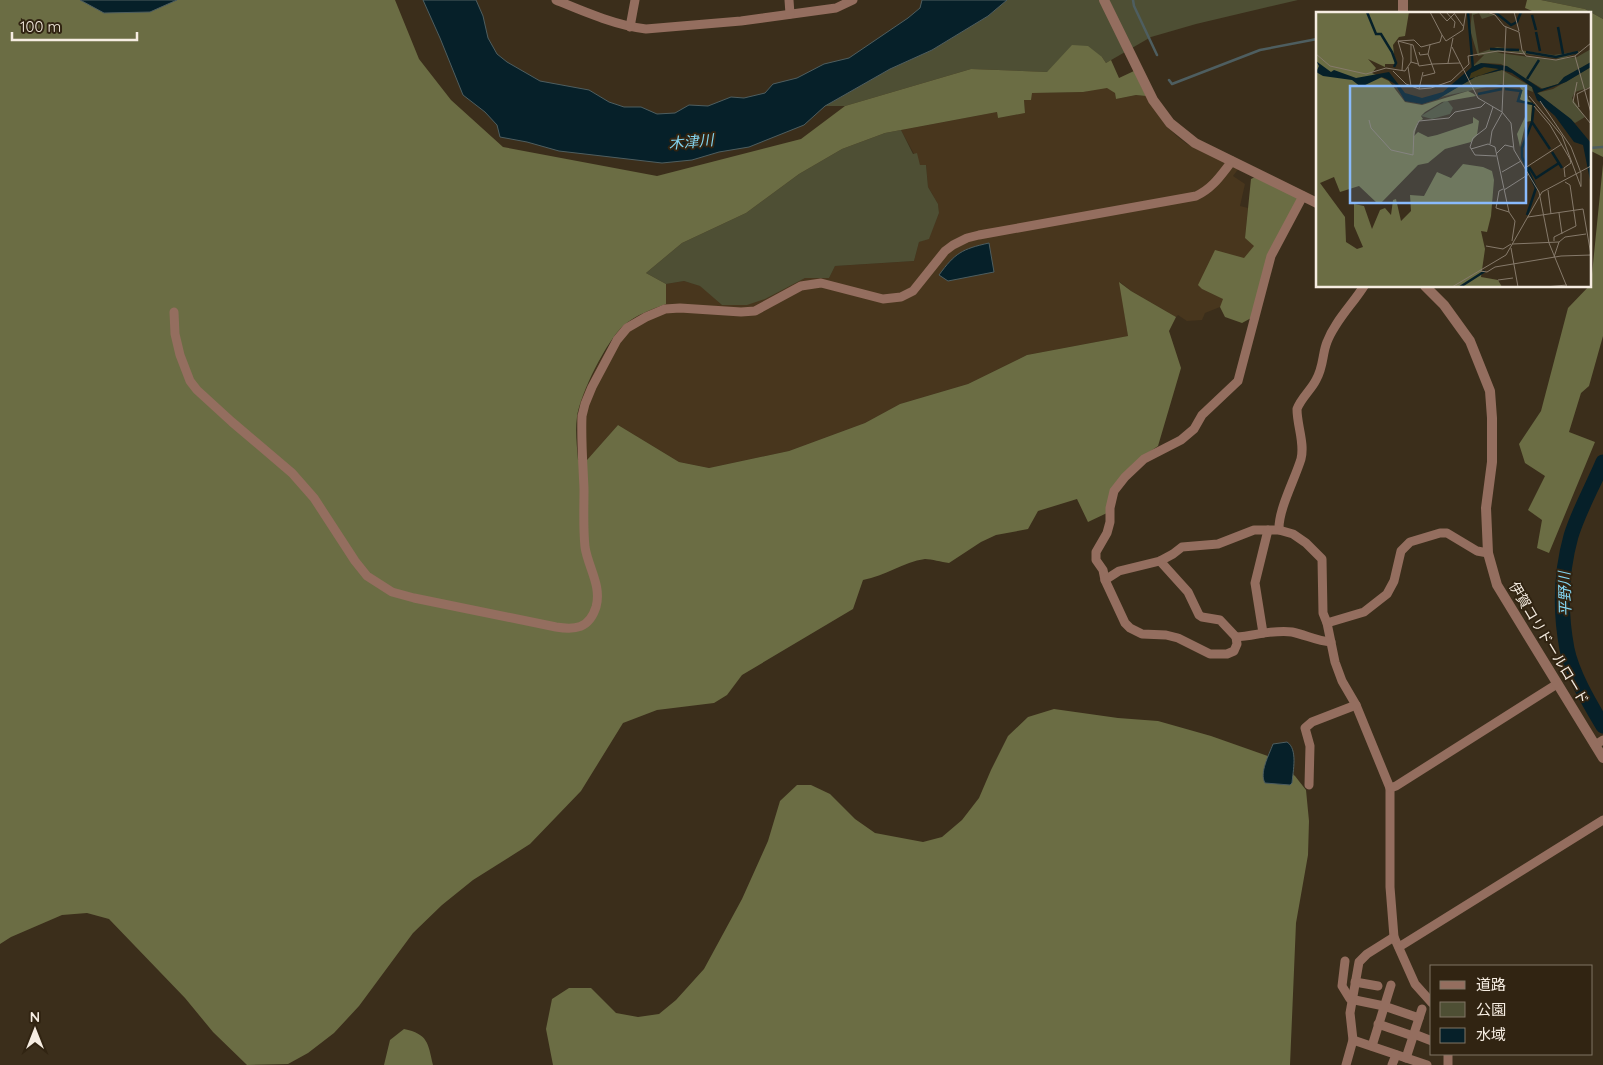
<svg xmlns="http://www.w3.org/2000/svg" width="1603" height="1065" viewBox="0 0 1603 1065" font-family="Quicksand,'Noto Sans JP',sans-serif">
<rect width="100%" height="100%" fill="#3b2e1b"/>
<path fill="#48361d" d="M1107,87L1115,93L1116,99L1136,95L1146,96L1167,127L1179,138L1187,144L1239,168L1233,176L1245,184L1240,206L1248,208L1245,238L1255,246L1244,258L1202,289L1224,299L1220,307L1205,313L1202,320L1187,321L1178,315L1176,317L1131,291L1120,282L1128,336L1027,355L968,384L900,404L865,423L789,451L709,468L679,462L618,425L587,460H578L577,418L581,398L599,362L618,331L626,323L649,310L666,304V284L684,281L701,286L722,305L786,287L805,278H829L835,266L914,261L919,242L929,238L939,213L938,204L928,187L926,165H920L901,130L997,112L998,118L1025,113L1024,100L1031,93L1083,92Z"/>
<g fill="#4e4f34">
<path d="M1007,0H1298L1196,24L1151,37L1106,63L1102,57L1047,72L971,69L845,106H825L890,69L932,50L988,16Z"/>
<path d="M1541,0H1603V19L1585,9Z"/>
<path d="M901,130L913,154L917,153L920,165H926L928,187L938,204L939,213L929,239L919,242L914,261L835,266L829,278H805L765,299L747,305H722L700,286L684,281L666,284L646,273L682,243L746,213L799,174L842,149L885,133Z"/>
</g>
<g fill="#6b6d44">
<path d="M0,0H395L419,59L451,100L503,147L657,176L801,139L845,106L971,69L1047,72L1072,45L1088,46L1102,57L1106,63L1111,60L1119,78L1134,71L1146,96L1136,95L1116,99L1115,93L1107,88L1083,92L1032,93L1031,100H1024L1025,113L998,118L997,112L885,133L842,149L799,174L746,213L682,243L646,273L666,284V304C652,309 636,315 624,325C607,340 580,394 577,417C575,431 577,446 578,460H587L618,425L679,462L709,468L789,451L865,423L900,404L968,384L1027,355L1128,336L1119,282L1131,291L1176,317L1169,331L1181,368L1158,446L1142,457L1123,476L1107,513L1088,522L1077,499L1038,511L1028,529L996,535L981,542L949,563C941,562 932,559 925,559C903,562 885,576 863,580L853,609L742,675L727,695L714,703L657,710L623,723L581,791L530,844L473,880L442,905L413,933L359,1006L334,1033L308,1053L288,1064L247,1065L213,1032L185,998L109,919L87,913L62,915L11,937L0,944Z"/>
<path d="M1527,0H1541L1585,9L1603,19V157L1589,150V14H1539L1525,8Z"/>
<path d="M1603,164V336L1589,386L1581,393L1569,432L1595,442L1549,553L1537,548L1542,520L1528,510L1545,476L1525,463L1519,444L1541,411L1568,308L1591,284Z"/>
<path d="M1257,176L1297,196L1298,201L1285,222L1253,317L1242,323L1225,317L1220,307L1223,299L1202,289L1198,285L1215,250L1244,258L1254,246L1245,238L1251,179Z"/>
<path d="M1054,709L1118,718L1158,721L1211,736L1276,759L1295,776L1306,790L1309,821L1308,855L1296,923L1290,1065H553L546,1029L552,999L569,988H591L616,1013L638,1017L659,1014L676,1000L704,969L742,899L768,841L780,801L797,785H811L830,794L855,819L875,833L923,842L942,837L962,820L979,798L991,770L1008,736L1028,717Z"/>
<path d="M404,1029C428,1034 428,1043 433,1065H384L390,1040Z"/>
</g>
<g fill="#062029" stroke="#4e5e60">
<path d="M80,0H177L150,12L104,13Z"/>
<path d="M423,0H476L483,16L488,38L497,54L507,62L540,81L589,90L609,102L624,107H641L657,114L675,113L689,105L708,106L731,97L744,98L765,93L773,84L797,78L824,64L849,58L908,18L920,8L922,0H1007L988,16L932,50L890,69L825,106L804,125L749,147L719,152L692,160L662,163L559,151L527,142L500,137L497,125L485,112L463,95L440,38Z"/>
<path d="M989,243L994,272L948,281L939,275C955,253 962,249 989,243Z"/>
<path d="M1287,742C1298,749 1293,771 1292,783L1290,785L1265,783C1259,773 1269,755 1273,744Z"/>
</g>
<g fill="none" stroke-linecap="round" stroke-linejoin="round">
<g stroke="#4e5e60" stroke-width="2.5">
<path d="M1133,0L1134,6L1157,55"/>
<path d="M1169,80L1172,84L1260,50L1317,39"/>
<path d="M1589,148L1603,147"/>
</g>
<path stroke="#062029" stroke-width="15" d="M1603,462C1593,486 1579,510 1571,536C1561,572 1560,612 1567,649C1572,674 1590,704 1603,726"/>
<g stroke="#946e5f" stroke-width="9">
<path d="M556,0C585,12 615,25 646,29L741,21L836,8L853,0"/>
<path d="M789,0L790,14"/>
<path d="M630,27L635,0"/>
<path d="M1303,196L1271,256L1238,381L1202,415L1194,429L1181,440L1144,459L1125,477L1114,491L1110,508V522L1107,533L1096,552V560L1103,570L1105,580L1125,623L1130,628L1142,634L1166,635L1178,638L1210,654H1227L1234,651L1237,644L1236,637C1255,636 1274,629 1292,632C1306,635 1317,641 1331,642"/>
<path d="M174,312L175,334L180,355L190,381L197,390L232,422L292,473L314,498L355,561L367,576L392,592L414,598L556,627C575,630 589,629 596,607C602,586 588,567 585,547C583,528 584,508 584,489C583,465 581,440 582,416L585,404L592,387L617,340L627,328L646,317L665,309L680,308L741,312L755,311L801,286L821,283L883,299L901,297L913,291L945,251L953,245L967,238L979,235L1196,196C1213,188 1221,175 1232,161"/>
<path d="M1279,530C1278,510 1295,479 1301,459C1305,443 1297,426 1297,409C1301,398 1311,390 1316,380C1324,366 1322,354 1327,342C1335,321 1352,305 1364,286"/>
<path d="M1160,561L1188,592L1199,615L1202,617L1220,620L1236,637"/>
<path d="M1105,580L1119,571L1160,561L1173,554L1182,547L1218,544L1254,530H1279L1293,534L1306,543L1322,559L1323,613L1327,623L1335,662L1342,681L1356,705L1390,788V887L1394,937L1415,984L1432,1003"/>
<path d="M1327,623L1364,612L1387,594L1394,581L1401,551L1410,542L1440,533H1447L1477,551L1488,553"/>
<path d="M1263,633L1255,583L1268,530"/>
<path d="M1595,745L1603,740"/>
<path d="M1309,785L1310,746L1305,728L1312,722L1356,705"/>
<path d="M1390,788L1396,786L1557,684"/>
<path d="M1399,947L1603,820"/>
<path d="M1345,961L1342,986L1350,999L1384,1006L1419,1018"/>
<path d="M1355,982L1378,986"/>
<path d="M1378,1024L1413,1036"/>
<path d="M1414,1034L1432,1041"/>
<path d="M1353,1040L1427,1065"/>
<path d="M1372,1046L1391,985"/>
<path d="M1448,1054V1065"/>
<path d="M1406,1058L1422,1009"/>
<path d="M1346,1065L1353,1040L1350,1013L1359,962L1367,954L1394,937"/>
<path d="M1392,1065L1396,1055"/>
</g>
<g stroke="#946e5f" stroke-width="10">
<path d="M1104,0L1153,100L1170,123L1195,143L1317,203"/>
<path d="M1403,14V0"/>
<path d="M1425,286L1444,305L1470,341L1490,391L1492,418V462L1486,508L1488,553L1497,585L1603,758"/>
</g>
</g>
<g text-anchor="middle" stroke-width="4" stroke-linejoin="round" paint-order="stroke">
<g font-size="14" fill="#f6ede2" stroke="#312412">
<text transform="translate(1549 643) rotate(59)" y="5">伊賀コリドールロード</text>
</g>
<g font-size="15" font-style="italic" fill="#84d6f2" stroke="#312412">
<text transform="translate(691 142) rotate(-5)" y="5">木津川</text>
<text transform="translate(1565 594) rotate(-91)" y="5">平野川</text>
</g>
</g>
<g transform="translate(1316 12)">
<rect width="275" height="275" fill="#3b2e1b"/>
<path d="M168,0L178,3L166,7L163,1L157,3L163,41L181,35L238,43L265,39L246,47L191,39L162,44L154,18L156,1ZM275,37V50L242,72L227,77L185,52L168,51L156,55L168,43L176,40L237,48L261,45ZM275,55V75L259,80L256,86L269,105L259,111L221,81L237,77ZM186,58L216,75L217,80L202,74L185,72L124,85L159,65ZM131,88L137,96L134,102L116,107L105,104Z" fill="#4e4f34"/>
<path d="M0,0H93L89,24L83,25L77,33L79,52H69V55L52,47L60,56L56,61L73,69L89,90L106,93L152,79L158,82L160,84L126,90L109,100L105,104L107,107L102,110L98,124L102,120L112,125L121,123L157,111V105L163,109L161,123L155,130L129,137L112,151L102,153L65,191H61L43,174L24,180L18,165L4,171L29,205L30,230L41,237L47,235L38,214V192L48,194L56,217L64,198L69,196L75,203L77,188L80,187L85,209L95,199L94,183L108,184L121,160L135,166L147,152L167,155L176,159L178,168L175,204L171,220L165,219L169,237L165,265L182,268L186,275H0ZM202,73L210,76L212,87L216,91L215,109L210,110L204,135L201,122L209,105L210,91L204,87L206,78Z" fill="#6b6d44"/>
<path d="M168,55L184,57L153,67L155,61Z" fill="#403818"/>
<path d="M0,49L15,60L18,58L40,66L73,60L89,81L106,86L127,80L156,55L165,51L191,54L225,77L242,72L248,65L275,50V55L250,70L221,81L255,107L275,131V173L267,133L258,130L239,104L221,88L216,75L196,61L186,58L161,64L122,87L106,92L89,89L79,72L71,67L66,65L45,75L36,68L7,64L0,60L3,54ZM168,55L183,57L153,67L155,61Z" fill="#062029" fill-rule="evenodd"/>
<path fill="none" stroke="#062029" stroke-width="2.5" d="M51,0L60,22H65L76,40L80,51L78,55M152,0L157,57M179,0L195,13L201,10L205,0M216,3L220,18M242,15L247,42M220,20L224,39M174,37L203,38M210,40L240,45L262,40M211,67L223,48M189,77L205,79L202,89L217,92M162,82L186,77M216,110L234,137M236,140L246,156M213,155L220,166L243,151M211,203L220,176L206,145V136L216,110L218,92M144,275L169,259"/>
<path fill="none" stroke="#867a6b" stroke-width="1" d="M114,0L126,23M123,0L131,9L138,2M130,0L139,10L138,16M171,0L179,3L188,14L203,20L206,38L210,44L240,48L259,44L275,101M198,0L203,19M138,1L147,14M82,29L98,28L105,35L124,30L126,23L130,29L147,18L150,0M82,29L97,33L103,54L117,52M82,29L87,46L86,58M136,35L162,86L186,100L195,111L198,138L223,180L233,231L251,275M103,40L104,43L112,42L114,33M0,42L14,54L50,62L70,56L89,59L95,50L102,52M259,44L275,31M95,50V33M132,51L137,26M117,52L144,51M92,55L95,74M77,59L90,72L103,77L115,76L135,69L153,52L152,44L182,39L209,42M107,64L119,61L112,42M261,70L257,90L275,112M103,77L107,60M213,84L246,124L265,175M224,89L255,135L265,161V174M218,94L234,113L254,147L255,151L248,156L249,165M177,95L170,116L157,126L154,135L159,143L180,144M263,95L261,82L275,75M186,100L190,15M53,108L55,116L75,138L97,143L98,119L103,109L133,106L139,100L165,95L169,91M174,132L176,119L186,101M155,137L172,132L179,135L193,200L199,209L196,229M180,142L189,133L197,135M209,156L246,132M186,160L205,149M187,177L183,179L180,196L193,200M188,178L213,162M232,178L235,202M243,201L246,222M212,205L267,197L275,243M238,229V225L260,214L254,173L249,170M196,232L243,230M170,234L187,237L195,232M195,236L202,275M238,245L243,230L249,225L270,222M164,259L171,260L179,255L245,244L275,243M182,268L197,266M136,275L190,243L226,180L275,154M229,275L251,273"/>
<path fill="#89bafc" fill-opacity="0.15" stroke="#89bafc" stroke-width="2.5" d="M34,74H210V191H34Z"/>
<rect width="275" height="275" fill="none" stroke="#f6ede2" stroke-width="2.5"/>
</g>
<rect x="1430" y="965" width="162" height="90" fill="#312412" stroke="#807465"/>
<rect x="1440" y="981" width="25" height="8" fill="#946e5f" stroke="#807465"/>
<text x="1476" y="990" font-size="15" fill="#f6ede2">道路</text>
<rect x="1440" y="1002" width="25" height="15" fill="#4e4f34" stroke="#807465"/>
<text x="1476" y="1015" font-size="15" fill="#f6ede2">公園</text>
<rect x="1440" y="1028" width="25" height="15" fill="#062029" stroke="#807465"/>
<text x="1476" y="1040" font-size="15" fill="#f6ede2">水域</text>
<g transform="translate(35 1030)" stroke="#312412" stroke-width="4" paint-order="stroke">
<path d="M0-4L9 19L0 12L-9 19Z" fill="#f6ede2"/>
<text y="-8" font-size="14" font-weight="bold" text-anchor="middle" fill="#f6ede2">N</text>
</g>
<path d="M12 32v8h125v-8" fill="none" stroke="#f6ede2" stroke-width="2.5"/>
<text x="20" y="32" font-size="15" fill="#f6ede2" stroke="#312412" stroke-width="4" paint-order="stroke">100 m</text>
</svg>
